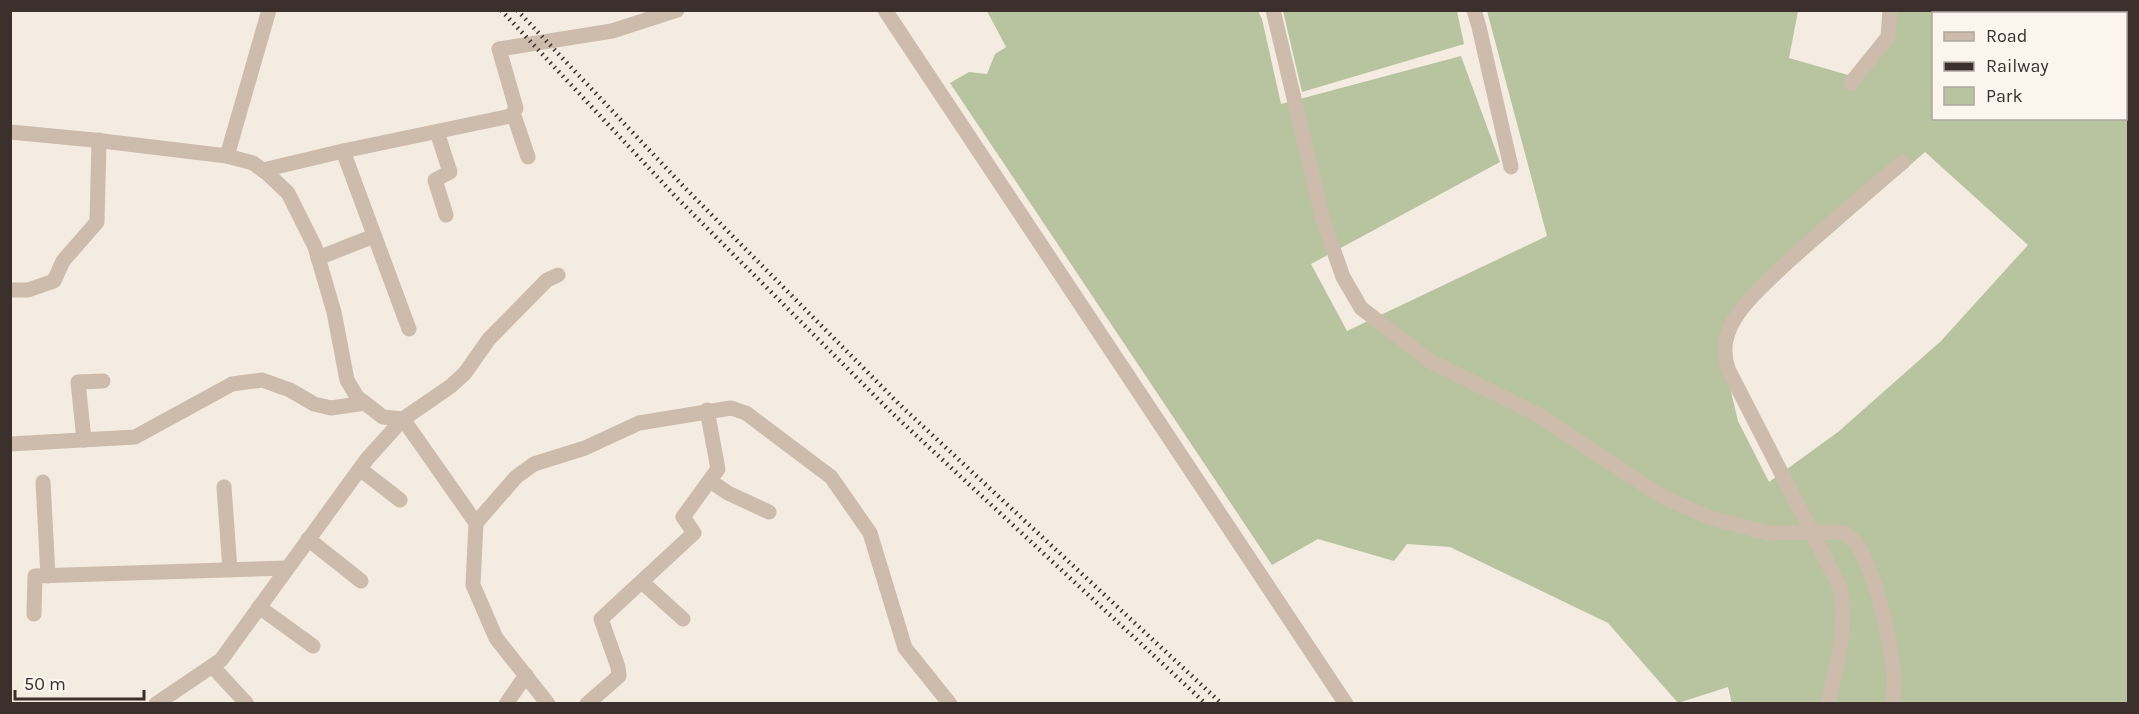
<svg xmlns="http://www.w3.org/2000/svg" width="2139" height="714" viewBox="0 0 2139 714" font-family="Karla,sans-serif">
<rect width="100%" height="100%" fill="#f4ebe1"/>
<g fill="#b8c4a0" fill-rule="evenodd">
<path d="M987,11H1258L1262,19L1281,104L1461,56L1500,162L1311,264L1347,331L1547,236L1487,11H1798L1789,58L1862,79L1897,11H2057V13L1934,14V118H2126V47L2128,45V703L1732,704L1728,687L1678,703L1608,623L1450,547L1407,544L1394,561L1318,539L1272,565L950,83L969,72L987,74L995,54L1006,47ZM1925,152L2028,245L1941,341L1838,432L1769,482L1738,421L1721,350L1747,307Z"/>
<path d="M1283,11H1457L1464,44L1302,92Z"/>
</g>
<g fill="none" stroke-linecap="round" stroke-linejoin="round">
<g stroke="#cdbbac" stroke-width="15">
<path d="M885,10L1346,704"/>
<path d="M1273,10L1323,220L1343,277L1361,308L1430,361L1535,413L1663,497L1708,517L1768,533"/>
<path d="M1474,10L1479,27L1511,167"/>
<path d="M1851,83L1888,37L1890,10"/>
<path d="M513,113L528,157"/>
<path d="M10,132L94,140L227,156L253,163L268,174L288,193L315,247L334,312L347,380L357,397L383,417L403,419L476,523L473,585L496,638L548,704"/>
<path d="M437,132L450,172L435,180L446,215"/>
<path d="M343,151L409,329"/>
<path d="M227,156L269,10"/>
<path d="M263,170L343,151L511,116L516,108L499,49L612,31L677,10"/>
<path d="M318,258L374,236"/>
<path d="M10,290H28L54,281L63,261L97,222L99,140"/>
<path d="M84,440L78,382L103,381"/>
<path d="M10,444L135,437L232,384L262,380L290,390L314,404L331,408L365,403"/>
<path d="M360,469L400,500"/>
<path d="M710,481L728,493L769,512"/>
<path d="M43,482L48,576"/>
<path d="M224,487L230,570"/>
<path d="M476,523L516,477L534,464L585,448L639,423L731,408L746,413L831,477L870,533L905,648L950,704"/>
<path d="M1835,532C1838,532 1841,532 1844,533C1872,545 1889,638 1893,666C1895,678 1893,691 1893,704"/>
<path d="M308,539L361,581"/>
<path d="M642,582L683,619"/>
<path d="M259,607L313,646"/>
<path d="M34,614L35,576L287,568"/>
<path d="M212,666L247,704"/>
<path d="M156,704L221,660L367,459L403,419L451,386L465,373L489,339L547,280L558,275"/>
<path d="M506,704L526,675"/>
<path d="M587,704L619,676L618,667L601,619L694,533L683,517L718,469L707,410"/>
<path d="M1828,704C1837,663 1848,629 1840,587L1728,369C1724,356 1723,345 1728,333C1736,309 1759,290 1777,272C1817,234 1860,198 1903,162"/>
</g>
<g stroke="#3b302b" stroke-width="4.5" stroke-dasharray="1.5 4.5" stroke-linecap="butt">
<path d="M501,10L676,197L892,413L1206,704"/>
<path d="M517,10L686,189L900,405L1222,704"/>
</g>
<path stroke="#cdbbac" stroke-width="15" d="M1768,533L1835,532"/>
</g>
<rect width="2139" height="714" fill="none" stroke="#3b302b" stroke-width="24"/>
<rect x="1932" y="12" width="195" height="108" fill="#fbf5ee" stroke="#aea6a0" stroke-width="1.5"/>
<rect x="1944" y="32" width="30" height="9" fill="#cdbbac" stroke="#aea6a0" stroke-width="1.5"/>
<text x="1986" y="42" font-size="18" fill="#3b302b">Road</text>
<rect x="1944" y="62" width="30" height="9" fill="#3b302b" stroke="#aea6a0" stroke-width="1.5"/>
<text x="1986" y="72" font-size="18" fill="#3b302b">Railway</text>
<rect x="1944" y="87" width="30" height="18" fill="#b8c4a0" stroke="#aea6a0" stroke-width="1.5"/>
<text x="1986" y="102" font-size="18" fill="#3b302b">Park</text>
<path d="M15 690v9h129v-9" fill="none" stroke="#3b302b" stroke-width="3"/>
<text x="24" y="690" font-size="18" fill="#3b302b" stroke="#fbf5ee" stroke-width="4.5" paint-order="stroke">50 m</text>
</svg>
